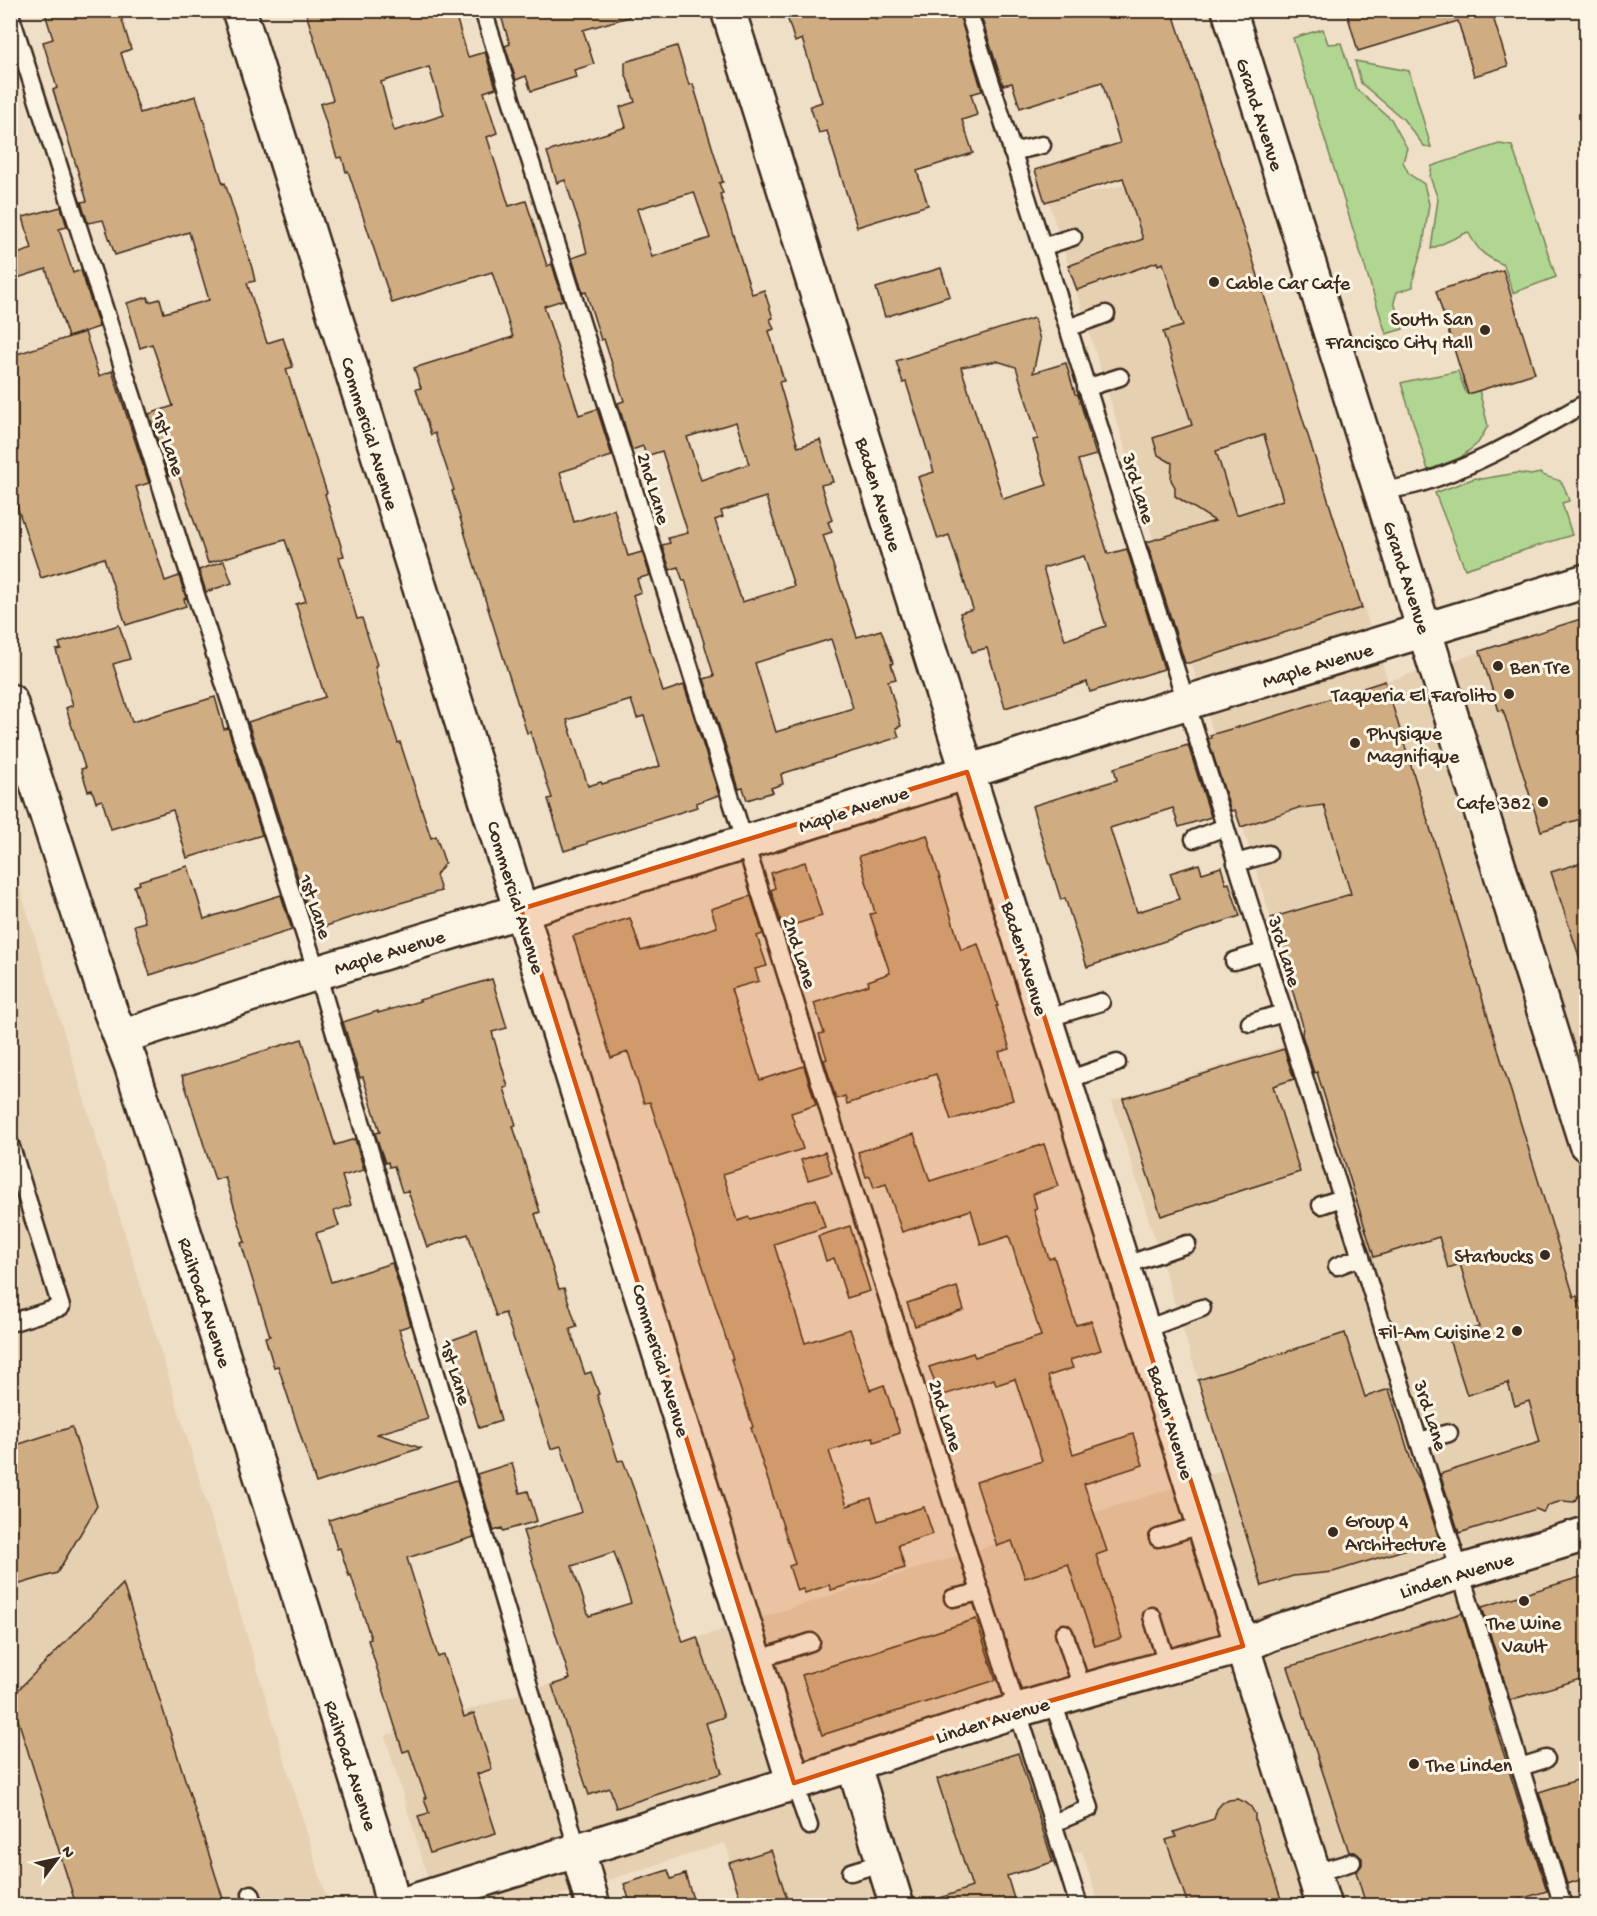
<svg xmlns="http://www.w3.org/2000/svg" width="1597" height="1916" viewBox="0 0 1597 1916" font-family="'Gochi Hand',sans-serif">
<rect width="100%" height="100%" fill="#efdfc7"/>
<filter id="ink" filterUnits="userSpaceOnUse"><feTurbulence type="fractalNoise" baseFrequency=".0167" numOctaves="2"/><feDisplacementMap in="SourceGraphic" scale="12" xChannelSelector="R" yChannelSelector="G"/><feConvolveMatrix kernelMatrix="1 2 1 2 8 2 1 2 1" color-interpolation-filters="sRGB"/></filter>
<g filter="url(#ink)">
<g fill="#e6d0b2">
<path d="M1218,167L1388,681L1586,619V1905H1099L1082,1851L914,1905H746L725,1843L529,1905H436L385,1736L1154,1494L1226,1469L1112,1101L1308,1038L1048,200Z"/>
<path d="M10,855L327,1899L307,1905H11Z"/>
</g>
<g fill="#b0d691" stroke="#768058" stroke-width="1.5">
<path d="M1323,29L1328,44L1341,43L1356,89L1391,119L1407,148L1403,162L1409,174L1424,184L1429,204L1423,246L1413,279V287L1397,292L1394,302L1403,329L1386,334L1293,38Z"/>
<path d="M1355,61L1409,71L1431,147L1424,146L1403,119L1361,83Z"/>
<path d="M1499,144L1512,146L1556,277L1513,293L1504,265C1484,256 1479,252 1468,232L1431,249L1438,199L1430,177L1432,166Z"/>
<path d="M1458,371L1466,393L1479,390L1488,426L1478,443L1460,458L1428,470L1401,383C1420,378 1438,376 1458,371Z"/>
<path d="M1517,473L1531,475L1540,473C1547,478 1554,478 1560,481C1565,485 1567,495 1569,501L1562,503L1572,535L1465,569L1435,493L1475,478L1481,479Z"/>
</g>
<g fill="#d0ac82" stroke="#3b2a1e" stroke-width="1.5" fill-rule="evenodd">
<path d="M44,10H119L131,49L121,53L140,113L196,96L216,161L223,184L225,183L252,268L255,281L247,283L267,343L283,338L293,367L286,369L327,493L325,494L344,556L339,557L357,619L362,618L377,665L375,666L378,681L398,743L400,742L431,838L436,836L445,863L436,875L441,891L346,919L315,930L248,722L325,697L296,604L306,601L285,540L208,563L178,473L169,476L149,414L173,406L152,344L140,348L127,303L148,297L149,302L160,299L164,313L209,300L189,232L115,255L103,220L88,223L81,202L87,201L53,90L57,88L43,42L53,39Z"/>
<path d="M305,10H454L468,57L485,52L496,88L484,92L497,133L487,137L509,206L526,201L547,266L552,264L563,300L544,306L579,415L597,409L612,456L560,472L574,522L614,509L628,556L642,552L650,575L637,579L641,592L633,595L663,692L684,685L719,795L696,803L697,807L587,842V844L564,851L548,799L552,798L530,732L527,733L471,554L452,491L454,490L435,433L431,435L416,389L421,388L414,368L513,337L492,272L392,303L348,171L346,172L342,157L337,158L320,104L333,100ZM429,67L444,115L394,131L381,82ZM631,700L637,718L644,716L660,766L602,784L601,782L588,786L567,720Z"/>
<path d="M499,10H628L629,17L583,30L594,64L574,70L576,77L531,91L526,76L516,80L505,46L510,44Z"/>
<path d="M785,10H874L876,20L907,10H958L982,91L971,94L977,115L962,120L973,153L917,171L928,205L857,227L827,131L819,133L810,106L822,102L802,39L795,42Z"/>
<path d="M979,10H1172L1237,209L1362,608L1189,663H1185L1147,542L1215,521L1175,496V487L1171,480L1172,463L1158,455L1153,438L1192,425L1163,332L1183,326L1163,263L1158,265L1157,262L1077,290L1068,266L1143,239L1123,178L1045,202L1035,170L1120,143L1102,82L1020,108L1012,83L1003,85ZM1264,435L1283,500L1236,515L1216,451Z"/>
<path d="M1346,10H1491L1508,66L1474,76L1458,21L1358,51Z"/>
<path d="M677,46L689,85L693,84L706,127L723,182L719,183L723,193L720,194L752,294L764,290L773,318L770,319L774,329L769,331L784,381L779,382L798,447L820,440L833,482L821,485L832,520L828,522L832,532L823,535L857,637L881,630L893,663L891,664L896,679L888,681L901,726L896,728L899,737L781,774L783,784L771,788L773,792L747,800L743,788L739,789L704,679L714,676L685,580L683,581L678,567L670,570L662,545L670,543L668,538L688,533L662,451L646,456L643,446L632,450L618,403L624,401L604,339L601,340L586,292L583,293L572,258L587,253L582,232L565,180L557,183L547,152L626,127L620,107L635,102L625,72V62ZM694,192L710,238L652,257L637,209ZM736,422L749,464L701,480L687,437ZM766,497L794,586L742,602L715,520L723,517L721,511ZM831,639L853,708L776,732L755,663Z"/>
<path d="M61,207L67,227L59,229L73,273L81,270L99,327L68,337L46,269L11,280V256L32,249L23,217Z"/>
<path d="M941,268L950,296L885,317L876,288Z"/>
<path d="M1503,270L1535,373L1468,394L1436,291Z"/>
<path d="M1034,318L1040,340L1033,373L1066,363L1075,394L1078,395L1096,455L1078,460L1108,554L1127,549L1164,669L1090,692L1087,682L1005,708L987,648L972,652L960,613L973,609L949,535L938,539L918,477L934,472L906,382L903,383L896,361ZM997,361L1016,367L1038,439L1033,440L1047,485L1003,499L961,367ZM1084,556L1106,626L1065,640L1043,568Z"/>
<path d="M85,332L99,376L112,371L149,483L136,487L165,581L179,576L186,598L184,599L186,606L126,625L104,558L41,578L10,485L11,356Z"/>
<path d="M224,561L232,583L206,592L199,570Z"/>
<path d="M1587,617V817L1541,831L1503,710L1499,711L1480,651Z"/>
<path d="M119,625L130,659L113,664L132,722L215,697L224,729L228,728L262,835L187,858L173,810L111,829L102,800L96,802L92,790L88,791L81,769L85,768L66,708L73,705L56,650L61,649L59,643Z"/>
<path d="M1385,681L1574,1297L1577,1296L1587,1328V1493L1578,1496L1574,1502L1562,1501L1549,1505L1543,1512L1536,1509L1459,1533L1440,1474L1540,1442L1529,1401L1515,1406L1508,1383L1467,1395L1448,1336L1479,1327L1460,1264L1448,1268L1439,1237L1374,1257L1317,1072L1314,1073L1302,1035L1303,1026L1271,918L1351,894L1324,805L1302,808L1301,807L1241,827L1235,810L1231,811L1208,739L1211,738L1210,735L1273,717Z"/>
<path d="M1188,745L1211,817L1179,827L1173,808L1110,828L1137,912L1179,899L1170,873L1199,864L1202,873L1221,867L1226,884L1229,883L1240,916L1087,967L1065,898L1061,900L1032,806L1117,780L1114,768Z"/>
<path d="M927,835L961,950L978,944L998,1006H996L1010,1049L999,1052L1013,1100L951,1120L936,1074L847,1104L845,1096L836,1099L824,1060L827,1059L819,1034L824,1033L814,1003L869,985L868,981L890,973L870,914L875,913L859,856Z"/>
<path d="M1587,861V965H1582L1551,872Z"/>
<path d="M805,862L822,916L783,928L771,890L775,888L771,873Z"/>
<path d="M188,866L204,919L281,895L292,930L150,975L134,925L145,922L134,886L140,884L139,881Z"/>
<path d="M751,896L763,934L757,936L767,966L755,969L759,981L731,989L760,1080L804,1066L816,1105L791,1113L803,1149L723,1174L738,1221L749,1217L750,1219L816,1199L825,1227L774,1244L805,1343L850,1329L870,1390L884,1385L900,1433L874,1442L873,1437L829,1451L845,1500L847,1506L871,1498L878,1521L924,1507L933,1534L898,1545L905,1568L831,1590L829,1585L805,1593L803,1589L797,1591L789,1566L795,1564L792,1554L751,1428L753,1427L731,1360H733L650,1102L644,1103L628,1052L611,1058L573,936L630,918L641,951L717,927L711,909Z"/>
<path d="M492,979L507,1028L492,1032L508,1087L504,1088L516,1125L513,1126L540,1212L535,1214L543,1238L559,1289L564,1288L577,1327L570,1329L585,1374L591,1372L599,1394L597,1395L618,1461L623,1460L636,1495L683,1642L697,1637L724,1717L706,1723L722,1773L616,1808L610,1788L589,1795L552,1685L570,1679L523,1531L582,1512L561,1446L551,1449L505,1313L496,1316L468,1234L427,1247L408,1191L402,1192L394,1166L389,1167L388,1162L385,1163L375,1133L380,1132L363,1077L360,1078L343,1022L378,1011V1013L420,1001L419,1000ZM614,1552L631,1603L589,1616L572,1566Z"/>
<path d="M302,1039L335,1145L355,1139L364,1170L342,1176L351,1205L334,1211L339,1226L316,1233L331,1282L392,1263L411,1325L399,1329L428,1419L377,1434L421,1448L316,1483L278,1366L274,1367L265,1337L270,1336L241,1243L245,1242L225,1177L215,1180L182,1076Z"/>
<path d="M1284,1049L1294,1079L1273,1086L1300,1172L1161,1216L1123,1099Z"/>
<path d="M914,1134L930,1181L1044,1144L1058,1186L1033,1194L1037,1209L1034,1210L1049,1259L1054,1257L1076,1325L1091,1321L1101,1350L1070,1360L1073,1368L1048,1376L1073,1454L1133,1434L1143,1465L1084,1484L1107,1551L1096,1555L1122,1638L1095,1646L1068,1564L1025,1578L1012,1541L997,1546L976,1482L1042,1461L1017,1385L1015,1379L996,1385L994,1379L944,1395L937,1387L929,1367L973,1353L975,1357L1041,1336L1009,1236L981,1245L971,1210L902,1232L886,1184L874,1188L870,1176L866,1177L858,1152Z"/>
<path d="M825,1152L832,1173L808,1180L801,1160Z"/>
<path d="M850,1226L870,1291L847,1298L834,1258L826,1261L818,1236Z"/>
<path d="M957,1287L964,1310L915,1326L907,1303Z"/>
<path d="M477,1331L501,1421L479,1428L452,1340Z"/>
<path d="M1345,1333L1365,1397L1389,1389L1413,1467L1420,1480L1439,1539L1333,1572L1293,1576L1262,1586L1198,1380Z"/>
<path d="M72,1427L97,1506L57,1573L10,1587V1447Z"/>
<path d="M512,1463L520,1493L528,1491L537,1521L503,1531L502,1528L494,1531L477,1474Z"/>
<path d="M457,1480L474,1537L407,1558L438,1657L444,1655L464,1717L474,1713L492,1769L477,1774L496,1833L430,1853L418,1816L429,1813L424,1798H426L409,1750L403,1752L368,1640L371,1639L351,1575L349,1576L340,1548L337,1549L329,1520Z"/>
<path d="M1587,1575V1677L1510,1700L1482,1607Z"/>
<path d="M123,1584L225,1905H76L11,1697Z"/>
<path d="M1462,1613L1490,1706L1489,1707L1547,1891L1500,1905H1366L1356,1872L1362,1865V1858L1355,1852H1349L1288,1667Z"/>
<path d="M976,1619L996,1680L822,1735L802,1675Z"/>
<path d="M1018,1753L1053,1862L1007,1876L1015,1902L1003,1905H931V1901L972,1887L937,1779Z"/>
<path d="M1580,1779L1587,1798V1878L1567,1884L1539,1792Z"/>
<path d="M1237,1799L1245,1802L1251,1807L1255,1814V1820L1283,1905H1188L1166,1840L1176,1837L1174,1832L1214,1819L1217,1809L1222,1803L1229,1800Z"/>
<path d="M771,1850L789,1905H742L729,1863Z"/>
<path d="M668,1870L671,1879L685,1874L695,1905H631L624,1884Z"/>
</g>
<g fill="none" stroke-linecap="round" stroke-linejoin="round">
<g stroke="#3b2a1e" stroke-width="21">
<g id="lane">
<path d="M483,10L1079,1906"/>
<path d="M968,10L1460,1572L1563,1906"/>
<path d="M10,14L317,973L578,1851"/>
<path d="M1012,152L1042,145"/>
<path d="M1042,247L1073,237"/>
<path d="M1068,328L1106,314"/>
<path d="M1086,388L1120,377"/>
<path d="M1380,491C1394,489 1408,487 1421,483C1479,465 1533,432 1586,403"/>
<path d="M1194,839L1225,827"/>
<path d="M1236,863L1268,854"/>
<path d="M1234,961L1264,952"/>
<path d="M1045,1019L1101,1002"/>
<path d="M1250,1023L1283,1013"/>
<path d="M1064,1081L1117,1063"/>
<path d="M10,1144L61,1307L10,1323"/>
<path d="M1321,1205L1342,1198"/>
<path d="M1123,1266L1187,1244"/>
<path d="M1337,1266L1361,1257"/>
<path d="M1143,1330L1202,1308"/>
<path d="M1419,1441L1449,1433"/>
<path d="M1158,1538L1204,1524"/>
<path d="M953,1598L981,1592"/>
<path d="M1152,1616L1168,1667"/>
<path d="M1064,1633L1083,1691"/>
<path d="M756,1660L811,1642"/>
<path d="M1052,1700L1090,1808L1053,1823"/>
<path d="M1520,1767L1546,1759"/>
<path d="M794,1783L809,1826"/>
<path d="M851,1872L884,1862"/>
<path d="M1315,1873L1352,1862"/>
<path d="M251,1894L255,1906"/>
</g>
</g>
<g stroke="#3b2a1e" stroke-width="38">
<g id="street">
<path d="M239,10L794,1783"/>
<path d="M728,10L1324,1906"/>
<path d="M10,701L110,1010L131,1064L384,1866L393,1906"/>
<path d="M121,1037L317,973L744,843L1185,703L1586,581"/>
<path d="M853,1763L897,1906"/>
<path d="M578,1851L593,1906"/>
</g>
</g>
<g stroke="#3b2a1e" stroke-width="38">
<g id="secondary">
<path d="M1229,10L1586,1144"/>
<path d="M398,1906L794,1783L1018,1710L1100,1686L1243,1646L1270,1634L1460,1572L1586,1534"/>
</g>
</g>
<use href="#lane" stroke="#fcf5e5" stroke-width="16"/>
<use href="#street" stroke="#fcf5e5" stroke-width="33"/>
<use href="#secondary" stroke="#fcf5e5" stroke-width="33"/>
</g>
</g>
<path fill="#d7540e" fill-opacity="0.2" stroke="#d7540e" stroke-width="4.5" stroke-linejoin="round" d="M967,772L1243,1646L1018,1710L794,1783L521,909Z"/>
<g fill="#3b2a1e" stroke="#fcf5e5" stroke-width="2">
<circle cx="1214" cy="282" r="6"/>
<circle cx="1485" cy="330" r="6"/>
<circle cx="1498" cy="666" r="6"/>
<circle cx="1509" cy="694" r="6"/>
<circle cx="1355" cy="743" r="6"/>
<circle cx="1543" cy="802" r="6"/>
<circle cx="1545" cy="1255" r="6"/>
<circle cx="1517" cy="1331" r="6"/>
<circle cx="1333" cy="1532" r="6"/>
<circle cx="1524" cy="1601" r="6"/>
<circle cx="1414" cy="1764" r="6"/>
</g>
<g text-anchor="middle" stroke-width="6" stroke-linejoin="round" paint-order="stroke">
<g font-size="20" fill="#3b2a1e" stroke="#fcf5e5">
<text transform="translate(1261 114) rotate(72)" y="7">Grand Avenue</text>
<text transform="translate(371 433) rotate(73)" y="7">Commercial Avenue</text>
<text transform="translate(170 443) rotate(72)" y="7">1st Lane</text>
<text transform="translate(655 488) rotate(73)" y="7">2nd Lane</text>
<text transform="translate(1140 488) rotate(73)" y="7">3rd Lane</text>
<text transform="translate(880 494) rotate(73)" y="7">Baden Avenue</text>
<text transform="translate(1408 577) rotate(72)" y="7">Grand Avenue</text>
<text transform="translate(1317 664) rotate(-17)" y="7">Maple Avenue</text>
<text transform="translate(853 808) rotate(-18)" y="7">Maple Avenue</text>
<text transform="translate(517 897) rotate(73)" y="7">Commercial Avenue</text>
<text transform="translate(317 906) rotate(72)" y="7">1st Lane</text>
<text transform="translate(389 951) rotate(-17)" y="7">Maple Avenue</text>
<text transform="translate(1286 951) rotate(73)" y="7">3rd Lane</text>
<text transform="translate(801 952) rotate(72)" y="7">2nd Lane</text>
<text transform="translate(1026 958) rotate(73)" y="7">Baden Avenue</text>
<text transform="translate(206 1302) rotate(72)" y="7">Railroad Avenue</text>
<text transform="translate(662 1360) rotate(73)" y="7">Commercial Avenue</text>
<text transform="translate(457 1372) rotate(73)" y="7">1st Lane</text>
<text transform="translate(947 1415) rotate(72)" y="7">2nd Lane</text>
<text transform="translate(1432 1415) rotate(72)" y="7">3rd Lane</text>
<text transform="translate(1172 1422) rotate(73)" y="7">Baden Avenue</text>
<text transform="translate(1456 1574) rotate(-17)" y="7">Linden Avenue</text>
<text transform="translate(992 1719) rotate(-17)" y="7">Linden Avenue</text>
<text transform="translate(352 1765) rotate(72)" y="7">Railroad Avenue</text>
</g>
<g font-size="20" fill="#3b2a1e" stroke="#fcf5e5" text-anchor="start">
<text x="1226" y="289">Cable Car Cafe</text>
<text x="1473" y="325" text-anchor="end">South San<tspan x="1473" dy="23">Francisco City Hall</tspan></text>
<text x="1510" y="673">Ben Tre</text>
<text x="1497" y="701" text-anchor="end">Taqueria El Farolito</text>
<text x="1367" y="739">Physique<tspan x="1367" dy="23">Magnifique</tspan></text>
<text x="1531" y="809" text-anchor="end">Cafe 382</text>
<text x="1533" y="1262" text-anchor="end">Starbucks</text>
<text x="1505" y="1338" text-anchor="end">Fil-Am Cuisine 2</text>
<text x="1345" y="1527">Group 4<tspan x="1345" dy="23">Architecture</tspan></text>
<text x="1524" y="1629" text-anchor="middle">The Wine<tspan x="1524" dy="23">Vault</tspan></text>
<text x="1426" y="1771">The Linden</text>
</g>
</g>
<rect width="1597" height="1916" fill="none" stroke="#fcf5e5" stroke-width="36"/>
<rect x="18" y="18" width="1561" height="1880" fill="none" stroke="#3b2a1e" stroke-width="2" filter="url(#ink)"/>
<g transform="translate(57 1859) rotate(57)" stroke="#fcf5e5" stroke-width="4.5" paint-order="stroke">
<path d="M0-4.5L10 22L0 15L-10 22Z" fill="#3b2a1e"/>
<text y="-9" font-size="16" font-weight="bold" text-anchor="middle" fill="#3b2a1e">N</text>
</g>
</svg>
